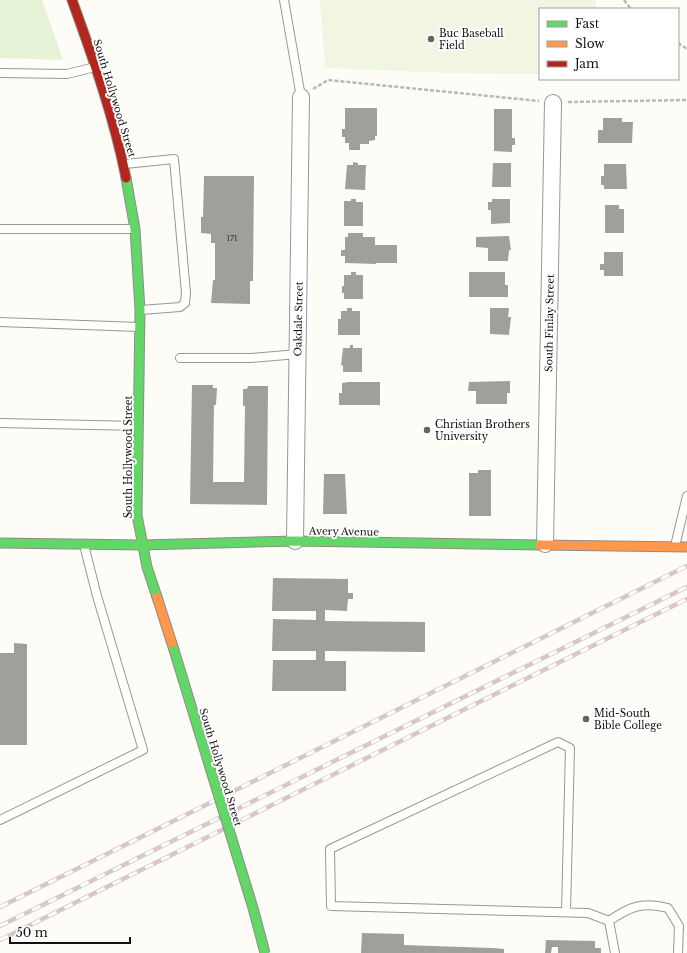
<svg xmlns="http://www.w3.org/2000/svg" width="687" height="953" viewBox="0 0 687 953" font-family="'Libre Baskerville',serif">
<rect width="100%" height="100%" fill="#fdfcf7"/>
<path fill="#e7f3d7" d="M0,0H42L63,60L0,58Z"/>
<path fill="#f0f6e1" d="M320,0H596V9H540V74L449,73L325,68Z"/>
<g fill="#a19f9c">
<path d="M345,108H377V136H375V140L369,141V144H360V150H349V143H345V137H342V129H345Z"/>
<path d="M494,109H512V138H515V145H512V152L494,151Z"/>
<path d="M603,118H622V122H633L632,143H598V130H603Z"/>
<path d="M353,162L358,163V165H366L365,190L345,189L347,165H353Z"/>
<path d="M493,163H511V187H492Z"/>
<path d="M604,164H626L627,189H604V185H601V176H604Z"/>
<path d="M204,176H254L253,281H250V304L211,303L213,280H215V243H211V234L201,233V217H203Z"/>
<path d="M351,199H356V202H363V226H344V201H351Z"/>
<path d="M492,199H510V223L491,224V210H488V202H492Z"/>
<path d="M605,205H619V209H624V233H605Z"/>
<path d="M348,233H363V237H375V245H397V263H376V264L345,263V256H341V250H345V237H348Z"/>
<path d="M509,236L511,250H509L508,261H488V248L476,247V237Z"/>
<path d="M604,252H623V276H604V270H600V264H604Z"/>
<path d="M351,272H356V275H363V299H344V293H342V286H344V275H351Z"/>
<path d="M469,272H505V285H508V297H469Z"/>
<path d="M347,308H352V311H360V335H338V319H341V311H347Z"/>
<path d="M490,308H509L508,317H511L509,335L490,334Z"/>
<path d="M350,345H353V348H362V372H343V365L341,366L343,348H350Z"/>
<path d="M510,381V393H507V404H476V391H468L469,382Z"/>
<path d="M349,382H380V405H339V393H342V383Z"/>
<path d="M192,385H213V388H217L216,405H214L213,482H244L245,406H243V389H247L248,386H268L267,505L190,504Z"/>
<path d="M478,470H491V516H469V473H478Z"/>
<path d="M324,474H345L347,514H323Z"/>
<path d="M273,578L348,579V593H353V599H348L347,611L325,610V621L425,622V652L325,651V661H346V691H272L273,660H316V651H272L273,619L316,620V611H272Z"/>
<path d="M14,643L27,644V745H0V653H14Z"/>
<path d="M362,933L404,934V945L492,948L504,949V953H361Z"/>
<path d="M546,940L595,941V948H601V953H558V947H552L551,953H545Z"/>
</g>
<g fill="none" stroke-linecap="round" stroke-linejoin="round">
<g stroke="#979795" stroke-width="10">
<g id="lane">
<path d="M284,0L301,97"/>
<path d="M0,73L67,74L95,67"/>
<path d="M125,164L174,159L186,293L185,303L180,307L141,310"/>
<path d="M0,229H133"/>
<path d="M0,322L139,327"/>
<path d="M180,358H251L298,354"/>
<path d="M0,423L138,426"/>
<path d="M675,546L687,496"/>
<path d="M0,820L143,750L97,596L84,545"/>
<path d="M566,912L570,748L558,742L330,849L331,906L588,913L609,921"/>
<path d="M615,953L609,921C629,907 643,901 668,908L679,926L678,953"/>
</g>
</g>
<g stroke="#979795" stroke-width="18">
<g id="street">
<path d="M295,541L301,97"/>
<path d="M545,544L553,103"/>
</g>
</g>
<g stroke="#8e8d8b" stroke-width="11">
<g id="fast">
<path d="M126,178L135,229L140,310L137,515L147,567L157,597"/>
<path d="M0,543L142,545L295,541L540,545"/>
</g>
</g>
<g stroke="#8e8d8b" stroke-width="11">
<g id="slow">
<path d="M540,545L687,547"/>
<path d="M157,597L174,650"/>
</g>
</g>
<g stroke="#8e8d8b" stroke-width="11">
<path id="jam" d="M72,0C93,58 114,117 126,178"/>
</g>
<g stroke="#b9b9b8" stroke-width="2.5" stroke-dasharray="4 2" stroke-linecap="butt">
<path d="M624,0L631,9"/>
<path d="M678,43L687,49"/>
<path d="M313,89L328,80L539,101"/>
<path d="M568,102L687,100"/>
</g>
<use href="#lane" stroke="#fffffe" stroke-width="8"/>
<use href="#street" stroke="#fffffe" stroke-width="16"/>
<use href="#fast" stroke="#63d668" stroke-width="9"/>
<use href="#slow" stroke="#ff974d" stroke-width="9"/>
<use href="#jam" stroke="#b3261e" stroke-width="9"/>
<g stroke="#d9c6c7" stroke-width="4.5">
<g id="rail">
<path d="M0,907L687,566"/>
<path d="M0,926L687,587"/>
<path d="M0,940L687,599"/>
</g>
</g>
<use href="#rail" stroke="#fff" stroke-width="3" stroke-dasharray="9" stroke-linecap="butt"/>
<g stroke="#8e8d8b" stroke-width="11" stroke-linecap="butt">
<path id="fast-bridge" d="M174,650L253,908L265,953"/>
</g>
<use href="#fast-bridge" stroke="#63d668" stroke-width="9"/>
</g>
<g fill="#646362" stroke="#fff" stroke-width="1.5">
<circle cx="431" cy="39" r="4"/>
<circle cx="427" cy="430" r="4"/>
<circle cx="586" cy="719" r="4"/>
</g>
<g text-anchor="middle" stroke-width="4" stroke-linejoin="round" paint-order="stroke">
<g font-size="8" fill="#353434">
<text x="232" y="241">171</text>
</g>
<g font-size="10" fill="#111" stroke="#fff" text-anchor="start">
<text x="439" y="37">Buc Baseball<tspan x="439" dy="12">Field</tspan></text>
<text x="435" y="428">Christian Brothers<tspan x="435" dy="12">University</tspan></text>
<text x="594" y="717">Mid-South<tspan x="594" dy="12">Bible College</tspan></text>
</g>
<g font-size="10" fill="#111" stroke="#fff">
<text transform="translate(115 98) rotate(73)" y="4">South Hollywood Street</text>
<text transform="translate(298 319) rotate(-89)" y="4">Oakdale Street</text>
<text transform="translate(549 323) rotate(-89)" y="4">South Finlay Street</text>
<text transform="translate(128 457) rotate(-90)" y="4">South Hollywood Street</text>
<text transform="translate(344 531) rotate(1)" y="4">Avery Avenue</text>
<text transform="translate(221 767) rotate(73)" y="4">South Hollywood Street</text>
</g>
</g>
<rect x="539" y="8" width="140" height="72" fill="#ffffff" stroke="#a0a0a0"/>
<rect x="547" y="21" width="20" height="6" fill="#63d668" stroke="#a0a0a0"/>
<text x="575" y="28" font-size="12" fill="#111111">Fast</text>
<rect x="547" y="41" width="20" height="6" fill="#ff974d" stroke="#a0a0a0"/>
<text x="575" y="48" font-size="12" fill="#111111">Slow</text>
<rect x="547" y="61" width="20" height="6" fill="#b3261e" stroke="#a0a0a0"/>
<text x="575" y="68" font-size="12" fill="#111111">Jam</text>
<path d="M10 937v6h120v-6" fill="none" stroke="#111111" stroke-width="2"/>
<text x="16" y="937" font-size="12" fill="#111111" stroke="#ffffff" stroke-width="3" paint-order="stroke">50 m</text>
</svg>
